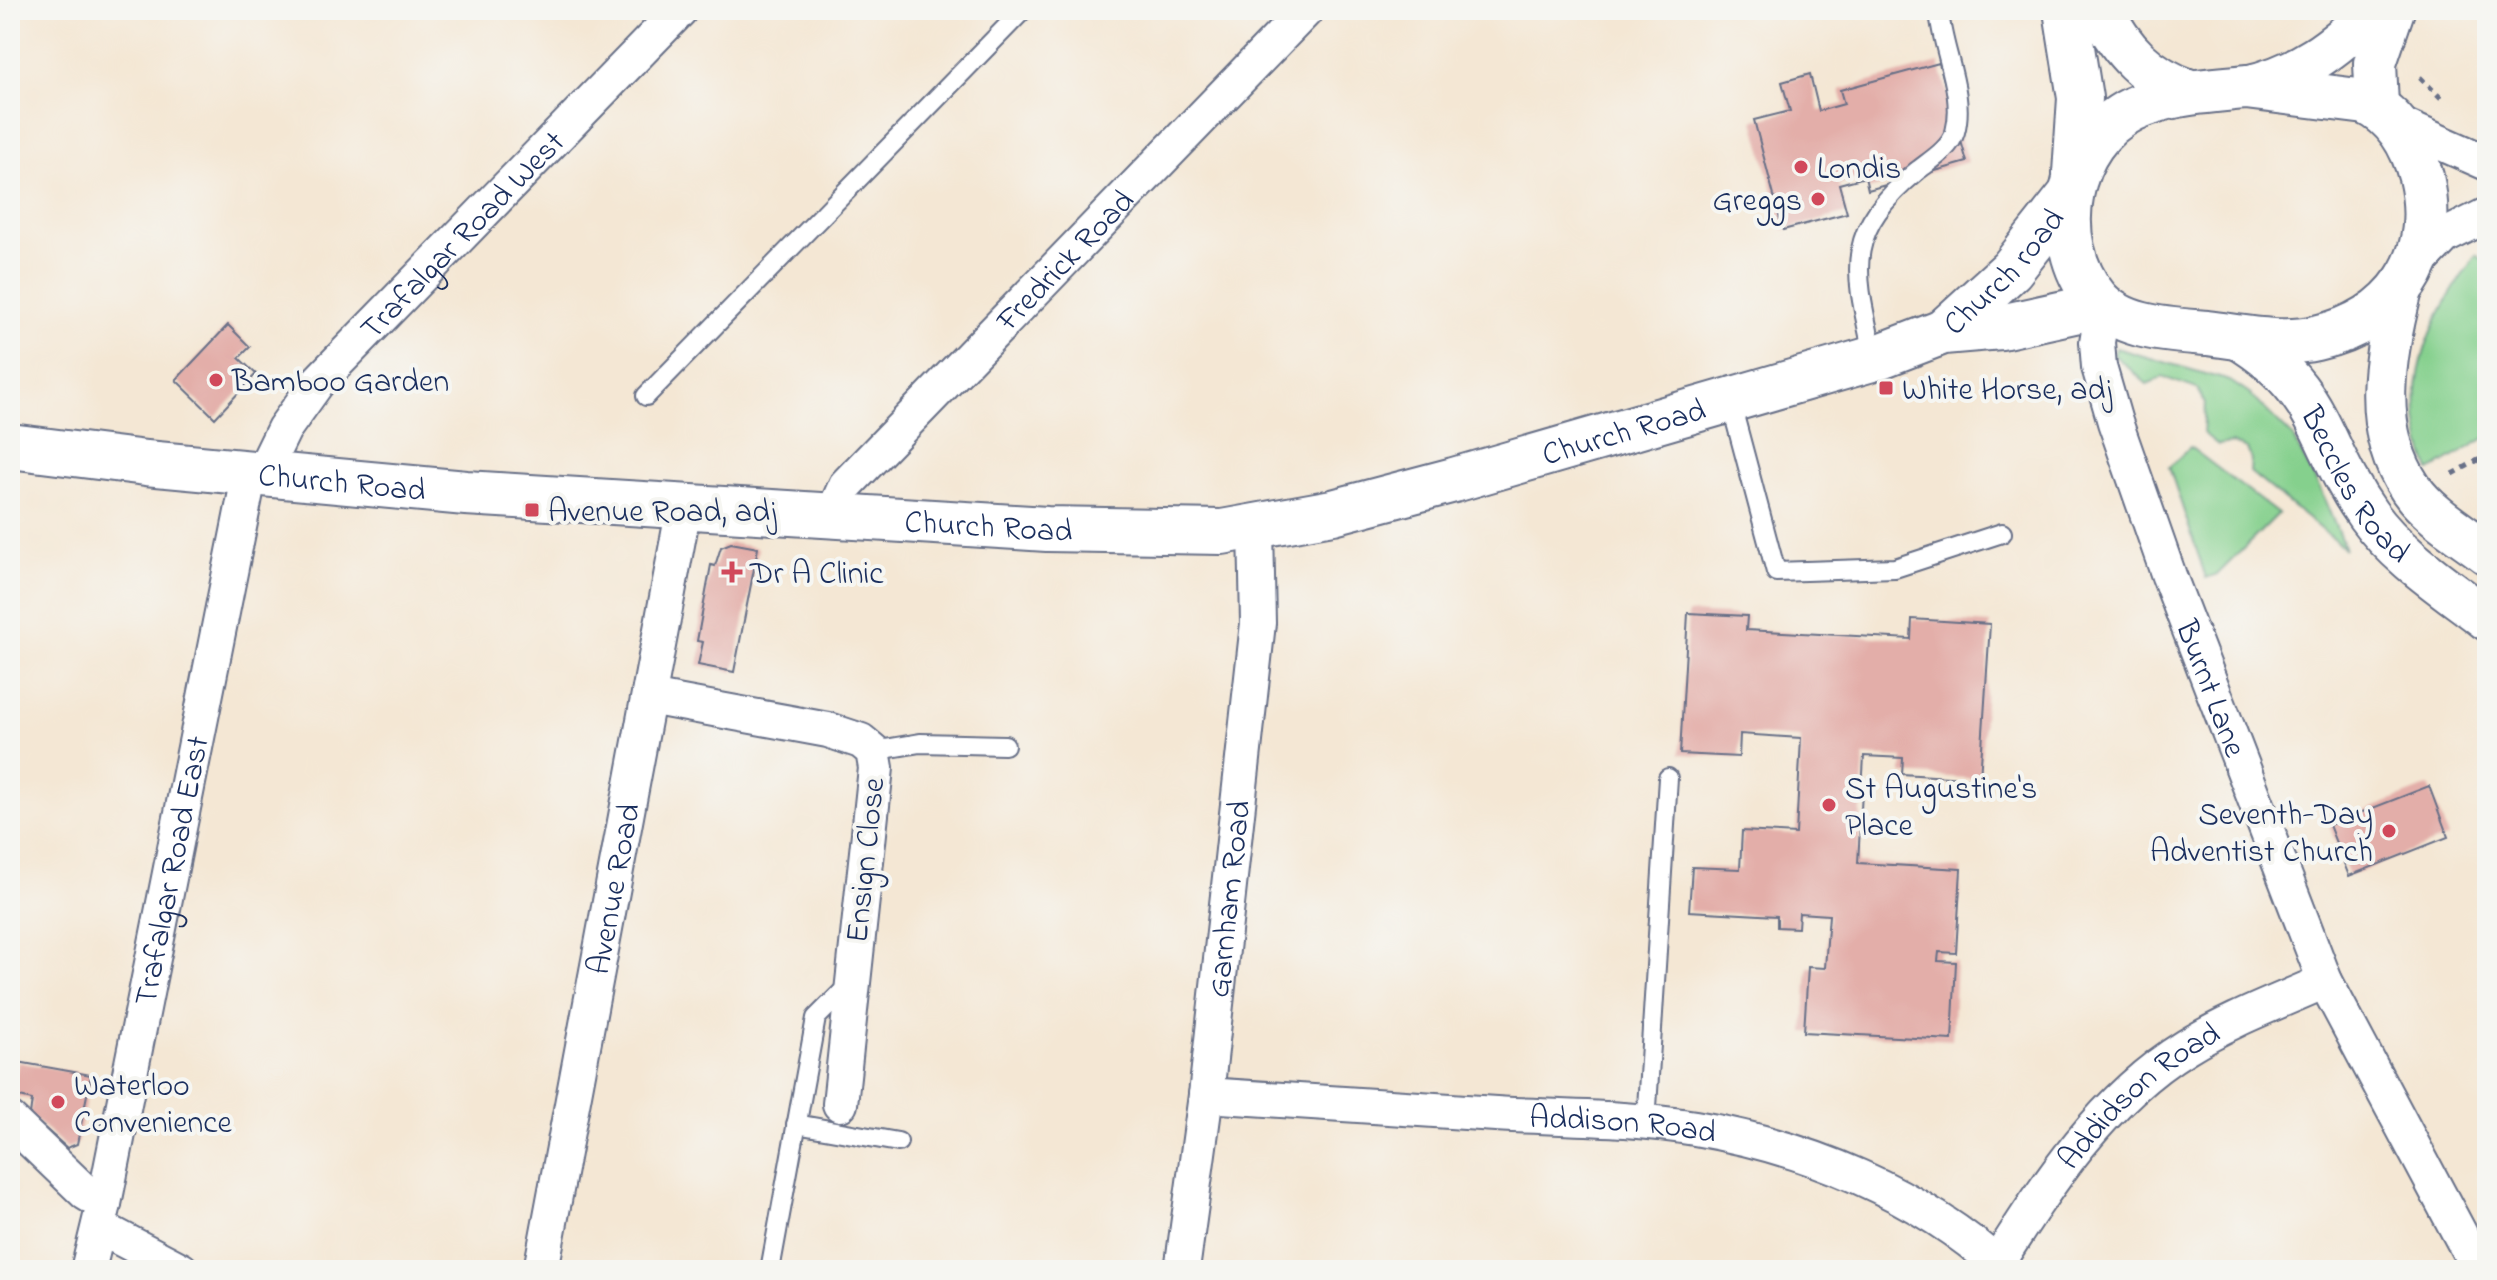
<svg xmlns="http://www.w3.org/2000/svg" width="2497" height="1280" viewBox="0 0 2497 1280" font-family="'Indie Flower',sans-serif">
<rect width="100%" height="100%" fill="#f6f6f2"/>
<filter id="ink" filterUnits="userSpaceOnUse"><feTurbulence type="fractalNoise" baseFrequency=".0125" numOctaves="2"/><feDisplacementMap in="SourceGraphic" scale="16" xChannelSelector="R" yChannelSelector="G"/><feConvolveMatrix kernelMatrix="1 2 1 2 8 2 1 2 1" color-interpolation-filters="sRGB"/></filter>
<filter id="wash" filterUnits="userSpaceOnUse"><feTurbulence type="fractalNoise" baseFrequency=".006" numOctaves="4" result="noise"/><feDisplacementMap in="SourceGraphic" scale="32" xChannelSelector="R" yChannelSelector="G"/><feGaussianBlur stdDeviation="1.8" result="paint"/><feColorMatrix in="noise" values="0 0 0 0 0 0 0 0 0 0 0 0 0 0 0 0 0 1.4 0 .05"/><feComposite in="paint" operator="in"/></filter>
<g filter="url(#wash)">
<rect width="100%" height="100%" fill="#f4e7d4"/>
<g fill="#85d08d" stroke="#508076" stroke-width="2">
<path d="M2476,255L2487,263V437L2430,471C2397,387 2428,324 2476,255Z"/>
<path d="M2116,348L2230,381L2251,395L2292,436L2320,489L2345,549L2250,472L2251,458L2247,449L2231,443L2218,445L2203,433L2205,404L2197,389L2163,377L2147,384L2114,355Z"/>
<path d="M2190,447L2278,514L2218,574L2206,578L2169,467Z"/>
</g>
<g id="blocks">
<g fill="#e3aea9">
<path d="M1939,63L1967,162L1868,190L1865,177L1839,184L1847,213L1783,230L1754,120L1790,111L1782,82L1810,74L1819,111L1844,104L1840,90Z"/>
<path d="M228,325L250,347L239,358L256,374L215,418L176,380Z"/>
<path d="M731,543L758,548L734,672L698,665L703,642L697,641L711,565L715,566L721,547Z"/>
<path d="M1688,613L1747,616L1746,630L1911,639L1912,619L1990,624L1980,779L1902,774L1903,758L1864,756L1858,863L1961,869L1956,953L1939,952L1938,961L1956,962L1952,1040L1804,1032L1808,967L1825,968L1829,915L1799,913L1798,928L1777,927V916L1689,911L1692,867L1740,869L1742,831L1796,834L1801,738L1740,734L1739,757L1680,754Z"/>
<path d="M2429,786L2448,837L2349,876L2329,825Z"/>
<path d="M18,1062L91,1075L77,1144L67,1148L30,1115L32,1100L12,1095Z"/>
</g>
</g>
</g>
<g filter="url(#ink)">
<use href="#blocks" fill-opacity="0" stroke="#676f87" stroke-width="2"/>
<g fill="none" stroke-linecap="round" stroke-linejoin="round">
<g stroke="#676f87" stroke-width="22">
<g id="service">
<path d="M1874,358C1855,271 1841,234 1917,171C1931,160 1950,149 1955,132C1966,93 1941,49 1939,10"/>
<path d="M646,396L1023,10"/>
<path d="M1730,400L1776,572L1895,568L2002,533"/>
<path d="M873,751L920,743L1005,745"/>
<path d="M1646,1123L1668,778"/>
<path d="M796,1124L898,1142"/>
<path d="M770,1270L816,1018L850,984"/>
</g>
</g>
<g stroke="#676f87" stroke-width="38">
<g id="minor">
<path d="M2394,122L2487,163"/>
<path d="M2414,268L2445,236L2487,215"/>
<path id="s1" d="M2103,306L2097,342L2099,367L2115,422L2169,576L2325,981L2479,1270"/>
<path id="s2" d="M262,474L284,429L317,383L680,10"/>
<path id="s3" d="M832,516L846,485L1306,10"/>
<path d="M649,697L828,730L861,741L873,751L876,768L840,1104"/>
<path id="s4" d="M1206,1095C1302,1101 1399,1107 1496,1114C1561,1118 1630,1117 1695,1128C1807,1147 1920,1193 2004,1270"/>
<path d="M10,1120L86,1193L104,1204"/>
<path d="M99,1227L181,1270"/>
<path id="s5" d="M1997,1263C2048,1183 2103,1098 2186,1047C2229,1020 2278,1002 2325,981"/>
<path id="s6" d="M88,1270L104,1204L250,472"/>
<path id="s7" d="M541,1270L684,507"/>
<path id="s8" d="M1182,1270L1206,1095L1258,623L1256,528"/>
</g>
</g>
<g stroke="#676f87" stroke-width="46">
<g id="tertiary">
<path d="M2246,87C2300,75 2335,48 2374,10"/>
<path d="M2381,109L2377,105L2375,63L2393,10"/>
<path d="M2401,290C2384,355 2370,429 2411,489C2429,515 2462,534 2487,553"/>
<path id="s9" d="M2237,337C2325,390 2316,442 2368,515C2398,557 2447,588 2487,619"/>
</g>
</g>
<g stroke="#676f87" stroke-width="48">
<g id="secondary">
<path id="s10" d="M1943,332L2011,270L2071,194"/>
<path id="s11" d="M10,446L146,463L466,493L1047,529L1222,532L1333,512L1454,480L1875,358L1943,332L2001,327L2101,305"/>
</g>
</g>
<g stroke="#676f87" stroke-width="48">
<g id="trunk">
<path d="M2066,10L2080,98L2075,173"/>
<path d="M2101,10C2122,51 2146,77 2190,92"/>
<path d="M2246,87L2366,102C2396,116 2413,146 2421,177C2440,258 2396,320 2316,338C2281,346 2242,337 2207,333C2170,330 2120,329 2095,297C2049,241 2065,142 2133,109C2168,92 2209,91 2246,87Z"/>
</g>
</g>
<g stroke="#676f87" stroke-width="5" stroke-dasharray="6 6" stroke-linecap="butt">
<path d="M2420,77L2441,98"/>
<path d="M2453,474L2487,455"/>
</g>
<use href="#service" stroke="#fff" stroke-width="18"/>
<use href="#minor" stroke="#fff" stroke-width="34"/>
<use href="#tertiary" stroke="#fff" stroke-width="42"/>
<use href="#secondary" stroke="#fff" stroke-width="44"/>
<use href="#trunk" stroke="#fff" stroke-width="44"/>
</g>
</g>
<g fill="#d1495b" stroke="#f6f6f2" stroke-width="3">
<circle cx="1801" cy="167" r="8"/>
<circle cx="1818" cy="199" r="8"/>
<circle cx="216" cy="380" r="8"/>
<rect x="1878" y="380" width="16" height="16" rx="4"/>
<rect x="524" y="502" width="16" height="16" rx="4"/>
<path d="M728 560h8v8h8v8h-8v8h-8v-8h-8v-8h8z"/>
<circle cx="1829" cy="805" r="8"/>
<circle cx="2389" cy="831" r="8"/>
<circle cx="58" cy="1102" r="8"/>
</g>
<g text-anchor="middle" stroke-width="8" stroke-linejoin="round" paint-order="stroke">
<g font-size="32" fill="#1b2f5e" stroke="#f6f6f2" text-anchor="start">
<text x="1817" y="178">Londis</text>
<text x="1802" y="210" text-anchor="end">Greggs</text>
<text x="232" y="391">Bamboo Garden</text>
<text x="1902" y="399">White Horse, adj</text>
<text x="548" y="521">Avenue Road, adj</text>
<text x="750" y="583">Dr A Clinic</text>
<text x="1845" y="798">St Augustine's<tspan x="1845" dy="37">Place</tspan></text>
<text x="2373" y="824" text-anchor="end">Seventh-Day<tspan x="2373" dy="37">Adventist Church</tspan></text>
<text x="74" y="1095">Waterloo<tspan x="74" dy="37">Convenience</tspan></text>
</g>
<g font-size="32" fill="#1b2f5e" stroke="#f6f6f2">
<text dy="11" stroke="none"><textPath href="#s2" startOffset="314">Trafalgar Road West</textPath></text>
<text dy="11" stroke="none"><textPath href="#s3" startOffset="348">Fredrick Road</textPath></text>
<text dy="11" stroke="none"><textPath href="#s10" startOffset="86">Church road</textPath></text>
<text dy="11" stroke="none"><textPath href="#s11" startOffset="1630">Church Road</textPath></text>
<text dy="11" stroke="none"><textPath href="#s9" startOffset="192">Beccles Road</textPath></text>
<text dy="11" stroke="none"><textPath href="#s11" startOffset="334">Church Road</textPath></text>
<text dy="11" stroke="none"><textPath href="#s11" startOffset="982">Church Road</textPath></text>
<text dy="11" stroke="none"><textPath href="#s1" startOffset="402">Burnt Lane</textPath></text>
<text transform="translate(864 860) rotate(-84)" y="11">Ensign Close</text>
<text dy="11" stroke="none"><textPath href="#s6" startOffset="408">Trafalgar Road East</textPath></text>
<text dy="11" stroke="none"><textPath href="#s7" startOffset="388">Avenue Road</textPath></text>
<text dy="11" stroke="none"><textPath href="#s8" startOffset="374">Garnham Road</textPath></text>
<text dy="11" stroke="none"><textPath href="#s5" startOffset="222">Addidson Road</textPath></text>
<text dy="11" stroke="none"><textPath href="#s4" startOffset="418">Addison Road</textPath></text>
</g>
</g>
<rect width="2497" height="1280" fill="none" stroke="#f6f6f2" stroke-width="40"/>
</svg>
